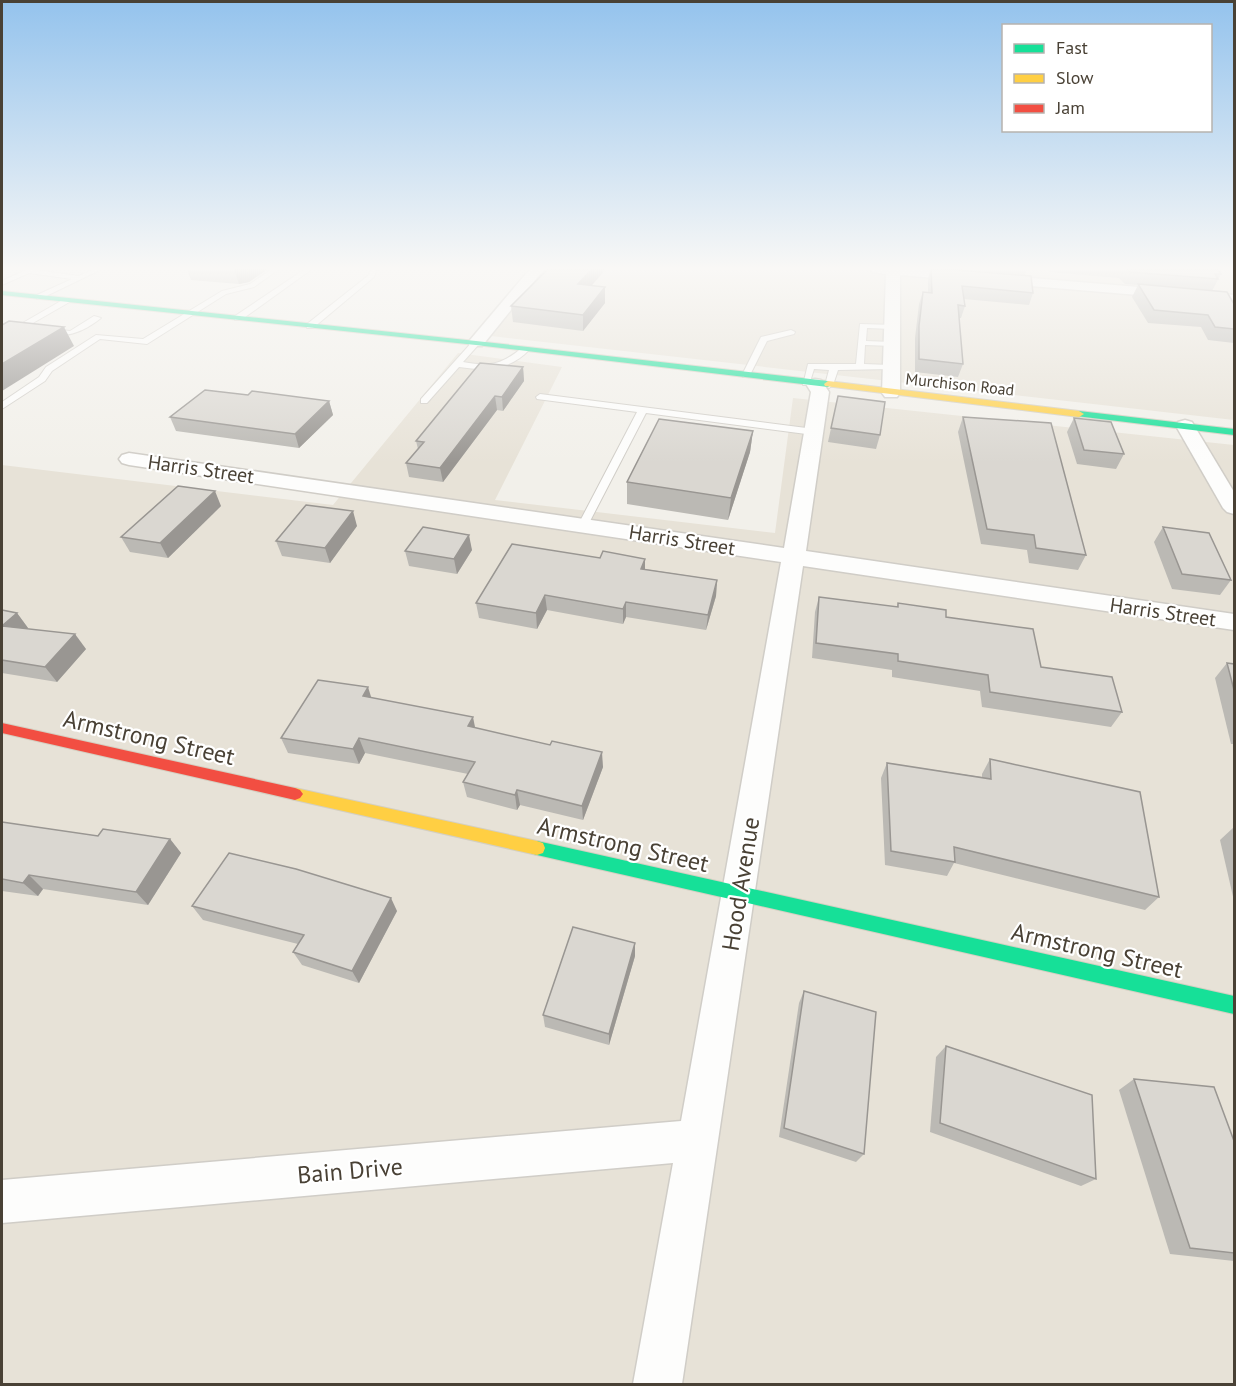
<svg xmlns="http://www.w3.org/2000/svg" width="1236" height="1386" viewBox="0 0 1236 1386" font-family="'PT Sans',sans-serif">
<rect width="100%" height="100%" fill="#f2f0ea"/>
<g fill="#e7e2d7">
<path d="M546,269H1234V420L491,336Z"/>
<path d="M458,353L562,367L495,500L775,533L793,398L1234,445V1384H2V465L333,505Z"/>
</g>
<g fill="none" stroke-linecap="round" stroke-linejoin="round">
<g stroke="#d0cdc7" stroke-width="2">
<g id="lane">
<path d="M28,269L79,276L94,269H102L40,299H37V295L72,279L29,273L2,285V281Z"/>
<path d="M272,269H279L254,287L226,294L147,344L100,339L52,371L45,381L2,409V402L39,377L46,367L96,335L143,339L222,291L250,284Z"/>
<path d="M305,269H312L241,320H235V316Z"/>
<path d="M371,269H377L374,277L313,328H307V324L369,275Z"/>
<path d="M66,298L73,300L26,327L29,329L28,331L14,328Z"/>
<path d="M94,316L101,318C86,330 65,341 46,331L50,329L70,331Z"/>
<path d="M860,324L895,325L896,327L892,329L867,328L866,341L892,342L896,344L892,346L865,345L864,364L890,365H893V369L838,370L833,385L829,388L825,385L829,370L814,369L809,385H803L808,364H856Z"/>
<path d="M791,330L795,332L794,334L767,341L750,375L743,377L742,375L761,337Z"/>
<path d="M473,341L480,343L463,362C491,367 501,365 523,347L530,349C509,371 487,371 459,367L427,403H421V399Z"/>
<path d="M540,394L814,429L819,432L814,435L646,413L588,525L583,528L578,525L637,412L537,399L536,397Z"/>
</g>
</g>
<g stroke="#d0cdc7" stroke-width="3">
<g id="street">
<path d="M530,269H544L482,346H470L468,343L470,340Z"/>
<path d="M870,269H924L1234,295V303L900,275V393L897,397H885L882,393L886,274L872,272Z"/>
<path d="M815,379L821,380L829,392L806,551L1234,614V630L803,566L682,1384H633L673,1163L2,1223V1180L681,1121L781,562L129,465L122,463L119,459L122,455L129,453L784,548L811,392L806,384L809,380Z"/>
<path d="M1185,420L1192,422L1234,492V514L1227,512L1223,508L1176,426L1178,422Z"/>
</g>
</g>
<g stroke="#d4cfc1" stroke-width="2">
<g id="fast">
<path d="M2,291L476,341L828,381L832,384L828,387L476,345L2,295Z"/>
<path d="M1079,411L1234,429V435L1076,416L1074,414Z"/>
<path d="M537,841L1234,996V1014L537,855L531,853L529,848L531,843Z"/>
</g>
</g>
<g stroke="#d4cfc1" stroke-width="2">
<g id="slow">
<path d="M828,381L1079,411L1084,414L1079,417L825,386L824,384Z"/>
<path d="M295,788L537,841L543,843L545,848L543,853L537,855L295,800L290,798L287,794L290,790Z"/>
</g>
</g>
<g stroke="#d4cfc1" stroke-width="2">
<path id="jam" d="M2,723L295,788L300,790L303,794L300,798L295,800L2,733Z"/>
</g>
<use href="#lane" fill="#fdfdfc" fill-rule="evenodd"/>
<use href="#street" fill="#fdfdfc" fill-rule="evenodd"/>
<use href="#fast" fill="#16e098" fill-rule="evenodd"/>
<use href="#slow" fill="#ffcf43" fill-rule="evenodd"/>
<use href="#jam" fill="#f24e42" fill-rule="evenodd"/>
</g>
<g fill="#bbb9b4">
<path d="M187,269H268L249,282L239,284L191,280Z"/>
<path d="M546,269H606L591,286L605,303L583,331L513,322L511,306L547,269Z"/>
<path d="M930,269L1033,293L1029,305L964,299L965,306L961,318H959L963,364L958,377L915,372V338L919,304L923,292L928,293V280Z"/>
<path d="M950,269H1027L1025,275Z"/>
<path d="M1049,269H1218L1221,274L1212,291L1234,304V343L1208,340L1201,327L1148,323L1132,297L1138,285L1125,284L1119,278L1049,272Z"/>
<path d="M523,367L524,381L503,411L497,410L443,482L409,477L406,463L418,449L416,441Z"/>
<path d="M838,396L880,435L876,449L828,442Z"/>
<path d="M329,401L333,415L299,448L176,431L170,417Z"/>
<path d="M963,417L1086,555L1078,570L1029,563L1027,550L981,544L958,432Z"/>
<path d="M1074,418L1124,454L1116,469L1077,464L1067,432Z"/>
<path d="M753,431L750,452L728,520L627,504V482Z"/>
<path d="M221,506L168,558L130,552L121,537Z"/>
<path d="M357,526L330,563L282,556L276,541Z"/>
<path d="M1163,527L1231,580L1220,595L1172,589L1154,542Z"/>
<path d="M472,550L457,574L409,566L405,551Z"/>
<path d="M645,569L717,580L716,596L706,630L626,617L623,624L547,610L537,629L479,618L476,603Z"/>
<path d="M819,597L897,607L898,603L946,617L1041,667L1122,712L1111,727L982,707L980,691L892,677V670L812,658L815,612Z"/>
<path d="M2,610L17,613L28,628L27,629L86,649L57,682L2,673Z"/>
<path d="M1227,663L1234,664V744H1231L1215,678Z"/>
<path d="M372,698L475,728L603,767L583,820L520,805L517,810L467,797L463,782L468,774L365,753L359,764L288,753L281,738Z"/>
<path d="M990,759L1159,897L1145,910L954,863L947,876L885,865L881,778L887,763L982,777V774Z"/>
<path d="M2,822L98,836L170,839L181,853L148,905L43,889L38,896L2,891Z"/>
<path d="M1234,827V901L1220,840Z"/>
<path d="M192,906L397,911L359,983L302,965L293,952L298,944L203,920Z"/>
<path d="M635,943V956L609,1045L545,1027L543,1015Z"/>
<path d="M804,991L864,1154L856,1162L779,1137L799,1003Z"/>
<path d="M946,1046L1096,1179L1081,1186L930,1132L936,1057Z"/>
<path d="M1134,1079L1234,1141V1261L1170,1254L1119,1090Z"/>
</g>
<g fill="#999692">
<path d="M234,269H268L249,282L239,284Z"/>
<path d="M592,269H606L579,300L578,284Z"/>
<path d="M605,287V303L583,331V315Z"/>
<path d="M64,327L74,346L2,391V364Z"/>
<path d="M523,367L524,381L503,411L502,397Z"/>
<path d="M495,396L497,410L443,482L440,468Z"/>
<path d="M329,401L333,415L299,448L295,434Z"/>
<path d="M753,431L750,452L728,520L731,498Z"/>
<path d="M215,491L221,506L168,558L160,543Z"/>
<path d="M353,511L357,526L330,563L325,548Z"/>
<path d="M469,535L472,550L457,574L454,559Z"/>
<path d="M645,559V574L641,569Z"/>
<path d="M717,580L716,596L706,630L708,615Z"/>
<path d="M545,595L547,610L537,629L536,613Z"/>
<path d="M626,602V617L623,624V609Z"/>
<path d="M17,613L28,628L14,641L2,626Z"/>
<path d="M75,634L86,649L57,682L45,667Z"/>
<path d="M368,687L373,703L363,696Z"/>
<path d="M473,717L476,732L468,726Z"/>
<path d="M359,738L365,753L359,764L353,749Z"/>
<path d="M602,752L603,767L583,820L582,806Z"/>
<path d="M517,790L520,805L517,810L515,795Z"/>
<path d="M170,839L181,853L148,905L136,892Z"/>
<path d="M29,875L43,889L38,896L23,883Z"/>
<path d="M391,898L397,911L359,983L352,971Z"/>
<path d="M635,943V956L609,1045V1034Z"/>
</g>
<g fill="#dad7d1" stroke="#999692" stroke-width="1.5">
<path d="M548,269H592L578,284L605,287L583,315L511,306Z"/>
<path d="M931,269H946L1031,276L1033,293L962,286L965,306L958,305L963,364L919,359V326L923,292L932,293Z"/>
<path d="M1127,269H1218L1221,274H1215L1218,279L1130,272Z"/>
<path d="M1138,284L1227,292L1234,304V329L1215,327L1208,315L1154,310Z"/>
<path d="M9,321L64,327L2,364V325Z"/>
<path d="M480,363L523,367L502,397L495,396L440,468L406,463L424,442L416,441Z"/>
<path d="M205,390L248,395L252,391L329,401L295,434L170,417Z"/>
<path d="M838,396L885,402L880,435L831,428Z"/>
<path d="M963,417L1051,423L1086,555L1036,548L1034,535L987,529Z"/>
<path d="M1074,418L1111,422L1124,454L1084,450Z"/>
<path d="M659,419L753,431L731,498L627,482Z"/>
<path d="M178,486L215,491L160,543L121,537Z"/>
<path d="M306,505L353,511L325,548L276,541Z"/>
<path d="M423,527L469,535L454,559L405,551Z"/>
<path d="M1163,527L1209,533L1231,580L1182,574Z"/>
<path d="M512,544L600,558L603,551L645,559L641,569L717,580L708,615L626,602L623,609L545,595L536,613L476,603Z"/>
<path d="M819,597L898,607V603L946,610V617L1033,629L1041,667L1112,677L1122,712L990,692L988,675L898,661V654L816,643Z"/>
<path d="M2,610L17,613L2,626L75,634L45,667L2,660Z"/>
<path d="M1227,663L1234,664V690Z"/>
<path d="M318,680L368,687L363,696L473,717L468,726L550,745L552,741L602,752L582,806L517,790L515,795L463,782L475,762L359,738L353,749L281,738Z"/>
<path d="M990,759L1140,792L1159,897L954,847L955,862L891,851L887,763L991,779Z"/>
<path d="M2,822L98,836L103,829L170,839L136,892L29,875L23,883L2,879Z"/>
<path d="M229,853L296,869L391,898L352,971L293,952L304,935L192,906Z"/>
<path d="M573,927L635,943L609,1034L543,1015Z"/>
<path d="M804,991L876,1012L864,1154L784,1128Z"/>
<path d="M946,1046L1092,1095L1096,1179L940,1123Z"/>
<path d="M1134,1079L1214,1087L1234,1141V1253L1190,1248Z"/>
</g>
<linearGradient id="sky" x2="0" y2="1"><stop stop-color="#94c3ed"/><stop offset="0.58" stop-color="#f9f8f6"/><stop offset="1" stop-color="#f9f8f6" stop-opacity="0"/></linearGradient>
<rect width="1236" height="463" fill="url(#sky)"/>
<g text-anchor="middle" stroke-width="4.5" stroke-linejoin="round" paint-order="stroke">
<g font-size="16" fill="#494135" stroke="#fff">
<text transform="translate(960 384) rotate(6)" y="6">Murchison Road</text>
</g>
<g font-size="20" fill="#494135" stroke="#fff">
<text transform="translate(201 469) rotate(8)" y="7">Harris Street</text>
<text transform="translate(682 540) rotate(9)" y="7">Harris Street</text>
<text transform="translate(1163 612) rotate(8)" y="7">Harris Street</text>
</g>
<g font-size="24" fill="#494135" stroke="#fff">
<text transform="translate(149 738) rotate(13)" y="8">Armstrong Street</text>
<text transform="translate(623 845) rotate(13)" y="8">Armstrong Street</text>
<text transform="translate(741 884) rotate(-81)" y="8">Hood Avenue</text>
<text transform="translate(1097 951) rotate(13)" y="8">Armstrong Street</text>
<text transform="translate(350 1171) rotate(-5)" y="8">Bain Drive</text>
</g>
</g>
<rect width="1236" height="1386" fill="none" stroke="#494135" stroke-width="6"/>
<rect x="1002" y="24" width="210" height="108" fill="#ffffff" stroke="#b6b3ae" stroke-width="1.5"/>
<rect x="1014" y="44" width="30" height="9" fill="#16e098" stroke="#b6b3ae" stroke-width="1.5"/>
<text x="1056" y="54" font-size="18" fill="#494135">Fast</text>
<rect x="1014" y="74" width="30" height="9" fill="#ffcf43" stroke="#b6b3ae" stroke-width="1.5"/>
<text x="1056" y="84" font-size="18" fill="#494135">Slow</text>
<rect x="1014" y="104" width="30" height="9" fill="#f24e42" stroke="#b6b3ae" stroke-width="1.5"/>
<text x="1056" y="114" font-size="18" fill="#494135">Jam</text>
</svg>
